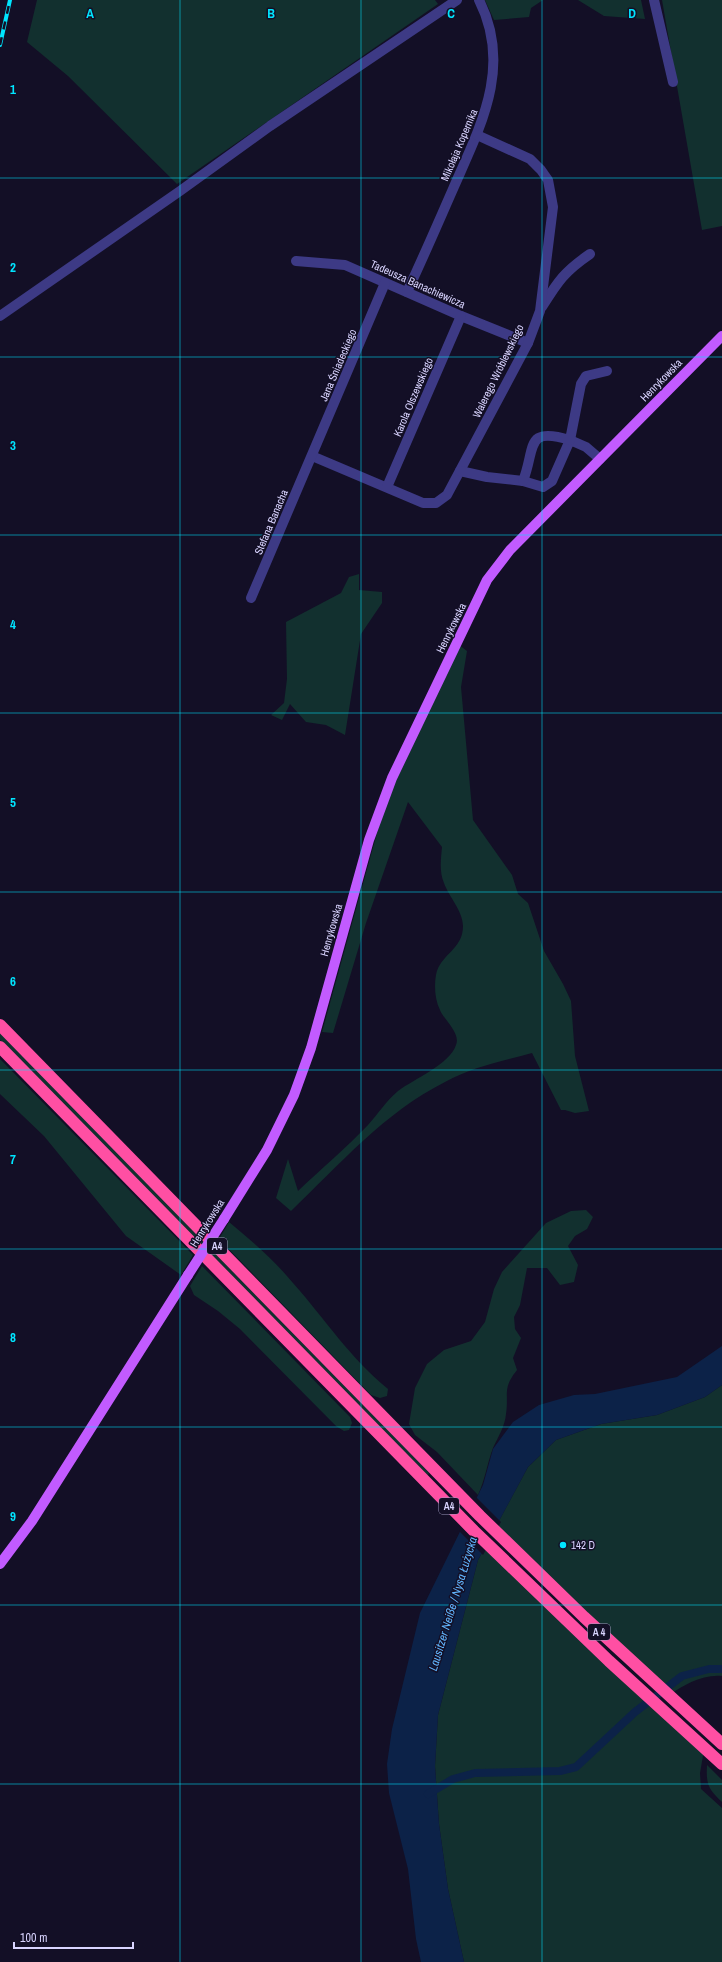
<svg xmlns="http://www.w3.org/2000/svg" width="722" height="1962" viewBox="0 0 722 1962" font-family="'Archivo Narrow',sans-serif">
<rect width="100%" height="100%" fill="#130f26"/>
<g fill="#12302f">
<path d="M37,0H435L438,4L177,184L68,76L27,42Z"/>
<path d="M485,0H543L531,8L529,17L494,20Z"/>
<path d="M578,0H641L645,19L604,16Z"/>
<path d="M662,0H722V226L702,230Z"/>
<path d="M359,574V590L382,592V603L361,634L345,735L326,725L306,722L290,704L282,720L271,715L284,703L287,679L286,622L341,593L349,577Z"/>
<path d="M459,645L467,651L461,687L473,820L512,875L518,894L528,903L544,951L563,984L571,1001L575,1056L589,1111L575,1113L565,1110H561L532,1053C502,1061 472,1067 445,1082C385,1112 339,1165 291,1211L276,1198L288,1159L298,1191C321,1169 346,1148 368,1125C378,1114 386,1101 398,1091C414,1079 450,1064 456,1045C461,1033 444,1020 440,1010C435,1000 434,986 436,975C440,954 463,950 463,926C463,911 449,897 444,883C439,872 441,858 442,847L408,802L366,923L333,1033L322,1032L382,815L395,779Z"/>
<path d="M0,1033L405,1447L429,1473L427,1477L0,1040Z"/>
<path d="M0,1059L193,1255L181,1275L126,1236L44,1136L0,1094Z"/>
<path d="M586,1210L593,1217L587,1229L575,1236L568,1246L578,1265L574,1282L560,1285L547,1268H527L520,1305L514,1317L515,1329L521,1338L513,1358L517,1370C502,1389 509,1393 506,1414C505,1426 498,1437 493,1448C487,1464 485,1480 478,1495L437,1452L415,1435L409,1424L415,1388L427,1364L444,1350L471,1341L485,1322L494,1289L502,1272L546,1223L571,1211Z"/>
<path d="M229,1222C252,1241 274,1260 293,1283C325,1319 350,1358 388,1389L387,1396L380,1398L371,1395L219,1239Z"/>
<path d="M202,1266L350,1417L352,1423L349,1430L344,1431L336,1426L240,1329L218,1311L194,1295L190,1286Z"/>
<path d="M722,1385V1676C703,1674 683,1685 668,1696L494,1530L528,1467L556,1440L601,1424L657,1415L705,1397Z"/>
<path d="M487,1544L704,1750L700,1773L701,1789L722,1808V1962H464L448,1889L439,1824L435,1766L438,1715L478,1560Z"/>
<path d="M707,1765L722,1780V1802C708,1789 706,1784 707,1765Z"/>
</g>
<path fill="#0c2248" d="M722,1346V1385L705,1397L657,1415L601,1424L556,1440L528,1467L478,1560L438,1715L435,1766L439,1824L448,1889L464,1962H421L416,1939L408,1869L389,1793L387,1764L392,1729L420,1613L483,1485L493,1449L513,1422L539,1405L574,1395L595,1394L677,1377Z"/>
<path fill="#130f26" d="M475,1496L501,1522L483,1555L459,1531Z"/>
<g fill="none" stroke-linecap="round" stroke-linejoin="round">
<path stroke="#0c2248" stroke-width="8" d="M428,1794L453,1779L475,1773L560,1771L576,1767L635,1712L682,1676L709,1669H722"/>
<g stroke="#3d3a85" stroke-width="10">
<path d="M654,0L673,82"/>
<path d="M296,261L345,265L461,316L528,343"/>
<path d="M407,292C423,258 438,223 453,189C480,127 513,67 479,0"/>
<path d="M542,307C558,281 565,271 590,254"/>
<path d="M0,316L180,191L270,126L457,0"/>
<path d="M312,456L423,503H436L447,495L528,343L540,311L553,207L548,180L541,170L530,159L477,135"/>
<path d="M460,471L487,477L523,481L543,487L552,481L570,440L586,447L600,459"/>
<path d="M523,481C536,448 524,426 570,440L581,384L586,376L607,371"/>
<path d="M387,487L461,316"/>
<path d="M251,598L385,283"/>
</g>
<g stroke="#c25bff" stroke-width="10">
<path d="M224,1219L267,1150L294,1095L311,1048L369,840L392,778L487,580L510,550L722,336"/>
<path d="M0,1564L32,1521L188,1275"/>
</g>
<g stroke="#ff4fa3" stroke-width="12">
<path d="M0,1025L480,1516L584,1617L722,1744"/>
<path d="M0,1047L474,1531L609,1661L722,1764"/>
</g>
<g stroke="#00e5ff" stroke-width="4">
<path id="rail" d="M0,45L10,0"/>
</g>
<use href="#rail" stroke="#130f26" stroke-width="2.5" stroke-dasharray="8" stroke-linecap="butt"/>
<path stroke="#c25bff" stroke-width="10" d="M188,1275L224,1219"/>
</g>
<path fill="none" stroke="#00e5ff" stroke-width="1" stroke-opacity="0.55" d="M180,0V1962M361,0V1962M542,0V1962M0,178H722M0,357H722M0,535H722M0,713H722M0,892H722M0,1070H722M0,1249H722M0,1427H722M0,1605H722M0,1784H722"/>
<circle fill="#00e5ff" stroke="#130f26" stroke-width="1.5" cx="563" cy="1545" r="4"/>
<g text-anchor="middle" stroke-width="3" stroke-linejoin="round" paint-order="stroke">
<g fill="#130f26" stroke="#9e99be" stroke-width="1">
<rect x="207" y="1238" width="20" height="16" rx="3"/>
<rect x="439" y="1498" width="20" height="16" rx="3"/>
<rect x="588" y="1624" width="22" height="16" rx="3"/>
</g>
<g font-size="10" font-weight="bold" fill="#d9d4ff">
<text x="217" y="1250">A4</text>
<text x="449" y="1510">A4</text>
<text x="599" y="1636">A 4</text>
</g>
<g font-size="11" fill="#d9d4ff" stroke="#130f26">
<text transform="translate(459 145) rotate(-67)" y="4">Mikołaja Kopernika</text>
<text transform="translate(418 284) rotate(24)" y="4">Tadeusza Banachiewicza</text>
<text transform="translate(338 365) rotate(-67)" y="4">Jana Śniadeckiego</text>
<text transform="translate(498 371) rotate(-64)" y="4">Walerego Wróblewskiego</text>
<text transform="translate(661 380) rotate(-46)" y="4">Henrykowska</text>
<text transform="translate(413 397) rotate(-67)" y="4">Karola Olszewskiego</text>
<text transform="translate(271 522) rotate(-67)" y="4">Stefana Banacha</text>
<text transform="translate(451 628) rotate(-64)" y="4">Henrykowska</text>
<text transform="translate(331 930) rotate(-74)" y="4">Henrykowska</text>
<text transform="translate(207 1223) rotate(-58)" y="4">Henrykowska</text>
</g>
<g font-size="11" fill="#d9d4ff" stroke="#130f26" text-anchor="start">
<text x="571" y="1549">142 D</text>
</g>
<g font-size="12" font-style="italic" fill="#62b6ff" stroke="#130f26">
<text transform="translate(453 1604) rotate(-73)" y="4">Lausitzer Neiße / Nysa Łużycka</text>
</g>
</g>
<g font-size="13" text-anchor="middle" font-weight="bold" fill="#00e5ff" stroke="#130f26" stroke-width="3" stroke-linejoin="round" paint-order="stroke">
<text x="90" y="18">A</text>
<text x="271" y="18">B</text>
<text x="451" y="18">C</text>
<text x="632" y="18">D</text>
<text x="13" y="94">1</text>
<text x="13" y="272">2</text>
<text x="13" y="450">3</text>
<text x="13" y="629">4</text>
<text x="13" y="807">5</text>
<text x="13" y="986">6</text>
<text x="13" y="1164">7</text>
<text x="13" y="1342">8</text>
<text x="13" y="1521">9</text>
</g>
<path d="M14 1942v6h119v-6" fill="none" stroke="#d9d4ff" stroke-width="2"/>
<text x="20" y="1942" font-size="12" fill="#d9d4ff" stroke="#130f26" stroke-width="3" paint-order="stroke">100 m</text>
</svg>
